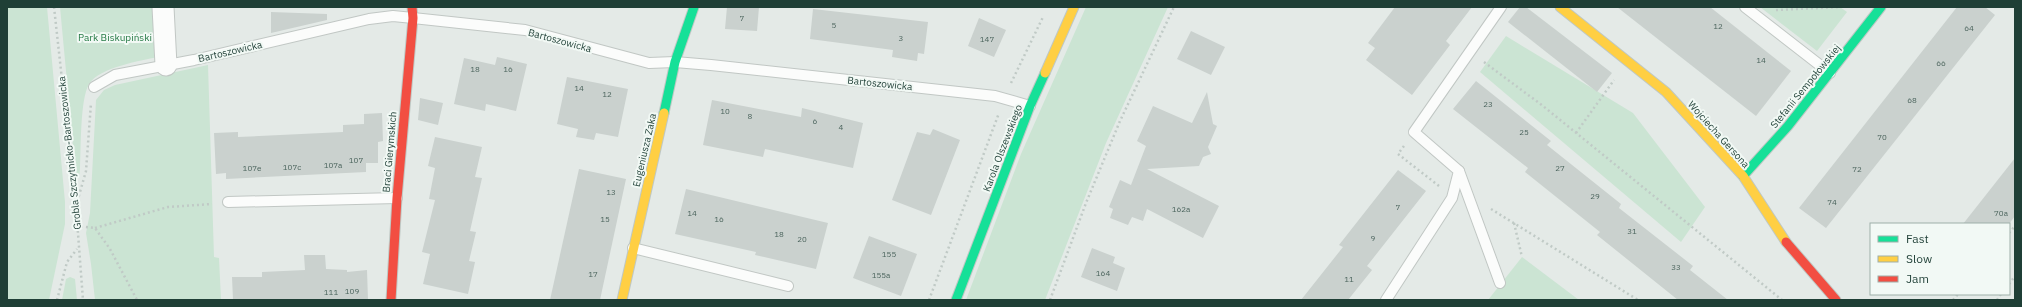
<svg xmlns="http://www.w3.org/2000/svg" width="2022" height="307" viewBox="0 0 2022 307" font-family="'IBM Plex Sans',sans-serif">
<rect width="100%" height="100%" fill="#e4eae7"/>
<g fill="#cbe4d3">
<path d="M7,7H47L65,202V224L49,300H7Z"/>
<path d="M60,7H158V57C140,61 100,67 89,84C80,99 81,149 80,169L79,177L76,178Z"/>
<path d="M1086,7H1168L1106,143L1045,300H966L1021,154Z"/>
<path d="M1760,7H1840L1847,12L1817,51Z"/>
<path d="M1506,36L1633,113L1705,207L1681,242L1480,72Z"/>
<path d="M208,65L214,257L219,258L221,300H95L91,264L86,233L90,213L96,100L104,90L115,85Z"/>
<path d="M1522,257L1579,300H1488Z"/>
<path d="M70,277L75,279L77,300H62L66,279Z"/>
</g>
<g fill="#cad1ce">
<path d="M727,7H759L757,31L725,29Z"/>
<path d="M1395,7H1472L1446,41L1450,45L1412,95L1366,60L1375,48L1368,43Z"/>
<path d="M1520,7H1526L1612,73L1597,92L1508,22Z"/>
<path d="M1617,7H1710L1791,71L1756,116Z"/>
<path d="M1957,7H1985L1995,15L1826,228L1799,208Z"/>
<path d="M813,9L928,22L924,54L918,53L917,61L892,57L893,50L810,39Z"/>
<path d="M271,12L327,14V20L271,33Z"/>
<path d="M979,18L1006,30L994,57L968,46Z"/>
<path d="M1191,31L1225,47L1211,75L1177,59Z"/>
<path d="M497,57L527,64L516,111L486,104L485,111L454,104L464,58L495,65Z"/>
<path d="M567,77L628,89L618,137L596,133L594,140L576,137L578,129L557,124Z"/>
<path d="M1476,81L1551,141L1547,145L1621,204L1619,208L1693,266L1690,270L1728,300H1678L1597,235L1600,232L1525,172L1528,168L1453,109Z"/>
<path d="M1207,92L1213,124L1217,126L1208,147L1211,154L1203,157L1199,166L1147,169L1219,206L1203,238L1147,209L1143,221L1132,217L1128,225L1110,218L1113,209L1109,207L1120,180L1131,185L1146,146L1137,141L1153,106L1192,123Z"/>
<path d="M420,98L443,103L438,125L418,120Z"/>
<path d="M712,100L801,117L802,108L863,123L853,168L765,149L763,157L703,145Z"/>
<path d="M382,113L383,141L378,142V163H366V172L226,179V173L216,174L214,133L238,132V137L343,132V125L364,124V114Z"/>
<path d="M933,129L960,140L931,215L892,200L917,132L930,135Z"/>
<path d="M435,137L482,147L475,177L482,178L470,231L476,232L469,261L475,262L468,294L423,284L430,254L422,252L435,200L429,199L435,168L428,166Z"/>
<path d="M2015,158V216L2009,224H1963Z"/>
<path d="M579,169L626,179L600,300H550Z"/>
<path d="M1398,170L1426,191L1367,266L1372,270L1348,300H1301L1343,247L1339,245Z"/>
<path d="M686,189L828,223L816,269L755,255L756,252L675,234Z"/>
<path d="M869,236L917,254L901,296L853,278Z"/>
<path d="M1092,248L1115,257L1113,263L1125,268L1117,291L1081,277Z"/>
<path d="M304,255H325L326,269L347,270V272L367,270L368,300H233L232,277H262V272L305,270Z"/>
</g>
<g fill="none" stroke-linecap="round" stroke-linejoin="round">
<g stroke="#c1c7c4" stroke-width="12">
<g id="lane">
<path d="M1745,7L1830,73"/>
<path d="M94,87L115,75L194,60L369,19L393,16L413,18L525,30L649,63L675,62L711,65L995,96L1030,106"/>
<path d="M1459,171L1500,283"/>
<path d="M228,202L397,198"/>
<path d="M633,248L788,286"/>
<path d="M1386,300L1452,198L1459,171L1414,132L1501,7"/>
</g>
</g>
<g stroke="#c1c7c4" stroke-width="23">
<path id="street" d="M163,7L166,65"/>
</g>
<g stroke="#bfc8c4" stroke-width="11">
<g id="fast">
<path d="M664,113L675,62L694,7"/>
<path d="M1743,176L1788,126L1881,7"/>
<path d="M956,300L1030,106L1045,73"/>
</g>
</g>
<g stroke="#bfc8c4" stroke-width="11">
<g id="slow">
<path d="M1560,7L1666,92L1743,176L1786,242"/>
<path d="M1045,73L1074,7"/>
<path d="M622,300L664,113"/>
</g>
</g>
<g stroke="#bfc8c4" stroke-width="11">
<g id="jam">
<path d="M1786,242L1836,300"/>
<path d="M391,300L397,198L413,18L412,7"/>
</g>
</g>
<g stroke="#c0cac6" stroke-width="2.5" stroke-dasharray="2 3" stroke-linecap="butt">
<path d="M54,7L76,207L83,300"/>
<path d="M1776,10L1840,7"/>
<path d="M1484,62L1543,106L1782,300"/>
<path d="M1011,83L1043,17"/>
<path d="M1576,133L1614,80"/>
<path d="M1404,146L1398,154L1439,186"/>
<path d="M76,206L86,171L91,103"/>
<path d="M1491,209L1638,300"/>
<path d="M1514,223L1522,257"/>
<path d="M76,226L95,228L110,249L137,300"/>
<path d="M95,228L168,207L212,204"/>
<path d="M2009,233L2015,226"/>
<path d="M2009,284L2015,276"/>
<path d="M57,300L67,262L77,249"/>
<path d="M929,300L999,113"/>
<path d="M1050,300L1086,203L1120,121L1174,7"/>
<path d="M1953,300L1958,294"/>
<path d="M1997,300L2001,294"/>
</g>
<use href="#lane" stroke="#fbfcfb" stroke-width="10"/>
<use href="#street" stroke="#fbfcfb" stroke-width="21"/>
<use href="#fast" stroke="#16e098" stroke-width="9"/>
<use href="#slow" stroke="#ffcf43" stroke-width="9"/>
<use href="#jam" stroke="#f24e42" stroke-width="9"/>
</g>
<g text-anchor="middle" stroke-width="4" stroke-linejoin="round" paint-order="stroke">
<g font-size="8" fill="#4b645d">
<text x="742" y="21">7</text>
<text x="834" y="28">5</text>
<text x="1718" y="29">12</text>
<text x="1969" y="31">64</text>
<text x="901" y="41">3</text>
<text x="987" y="42">147</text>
<text x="1761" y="63">14</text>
<text x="1941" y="66">66</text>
<text x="475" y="72">18</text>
<text x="508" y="72">16</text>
<text x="579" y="91">14</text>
<text x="607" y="97">12</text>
<text x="1912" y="103">68</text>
<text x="1488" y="107">23</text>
<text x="725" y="114">10</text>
<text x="750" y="119">8</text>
<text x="815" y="124">6</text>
<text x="841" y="130">4</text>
<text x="1524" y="135">25</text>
<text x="1882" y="140">70</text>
<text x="356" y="163">107</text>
<text x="333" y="168">107a</text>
<text x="292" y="170">107c</text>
<text x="252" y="171">107e</text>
<text x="1560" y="171">27</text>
<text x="1857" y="172">72</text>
<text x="611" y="195">13</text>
<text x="1595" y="199">29</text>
<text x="1832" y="205">74</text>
<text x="1398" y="210">7</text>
<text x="1181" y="212">162a</text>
<text x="692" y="216">14</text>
<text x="2001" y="216">70a</text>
<text x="605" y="222">15</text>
<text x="719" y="222">16</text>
<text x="1632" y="234">31</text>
<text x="779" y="237">18</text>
<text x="1373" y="241">9</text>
<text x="802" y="242">20</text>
<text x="889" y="257">155</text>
<text x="1676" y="270">33</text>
<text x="1103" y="276">164</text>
<text x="593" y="277">17</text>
<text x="881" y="278">155a</text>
<text x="1349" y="282">11</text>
<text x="352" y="294">109</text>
<text x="331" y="295">111</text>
</g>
<g font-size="10" fill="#257a45" stroke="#f2f9f5">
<text x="115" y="41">Park Biskupiński</text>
</g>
<g font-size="10" fill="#1f3f36" stroke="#f2f9f5">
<text transform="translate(560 40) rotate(15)" y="4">Bartoszowicka</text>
<text transform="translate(230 51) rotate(-13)" y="4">Bartoszowicka</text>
<text transform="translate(880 83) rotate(6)" y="4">Bartoszowicka</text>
<text transform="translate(1805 86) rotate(-51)" y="4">Stefanii Sempołowskiej</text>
<text transform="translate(1719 134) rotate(48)" y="4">Wojciecha Gersona</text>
<text transform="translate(1002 148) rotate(-69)" y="4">Karola Olszewskiego</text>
<text transform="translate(644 150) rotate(-77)" y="4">Eugeniusza Zaka</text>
<text transform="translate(389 152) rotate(-85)" y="4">Braci Gierymskich</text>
<text transform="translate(69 153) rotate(-96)" y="4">Grobla Szczytnicko-Bartoszowicka</text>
</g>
</g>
<rect width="2022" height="307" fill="none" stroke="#1f3f36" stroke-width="16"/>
<rect x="1870" y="223" width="140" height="72" fill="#f2f9f5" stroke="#9eafa9"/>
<rect x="1878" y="236" width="20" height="6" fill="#16e098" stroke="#9eafa9"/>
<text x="1906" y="243" font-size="12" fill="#1f3f36">Fast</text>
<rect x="1878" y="256" width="20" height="6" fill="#ffcf43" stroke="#9eafa9"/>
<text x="1906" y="263" font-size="12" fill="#1f3f36">Slow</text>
<rect x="1878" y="276" width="20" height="6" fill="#f24e42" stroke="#9eafa9"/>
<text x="1906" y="283" font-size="12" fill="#1f3f36">Jam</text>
</svg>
